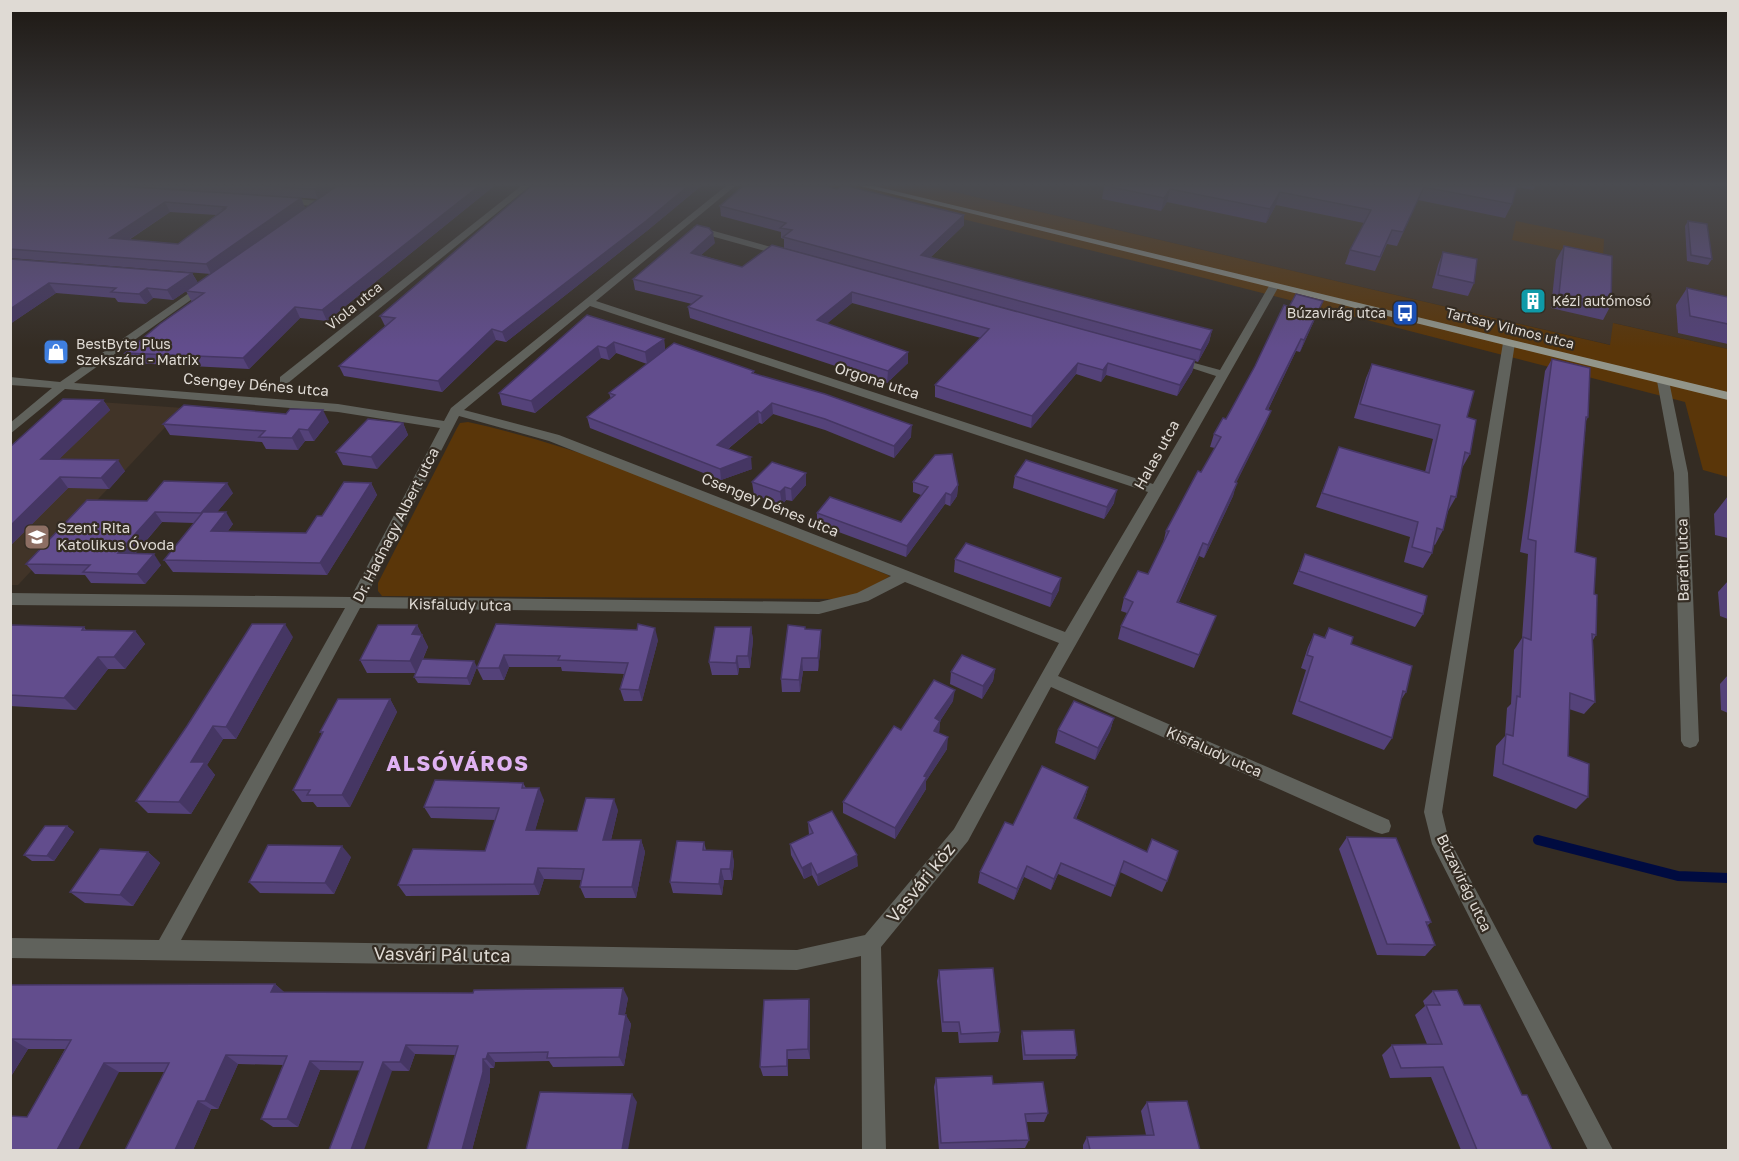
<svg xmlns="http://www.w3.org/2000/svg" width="1739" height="1161" viewBox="0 0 1739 1161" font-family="'Golos Text',sans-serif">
<rect width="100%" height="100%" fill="#342c23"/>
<g fill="#413428">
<path d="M929,186H1713L1728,194V349L1614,323L1611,345Z"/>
<path d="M71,400L183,408L18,585H11L10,454Z"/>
</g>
<g fill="#5a3609">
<path d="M827,186H929L1610,345L1613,323L1728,349V477L1703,470L1685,402L1196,276Z"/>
<path d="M1516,221L1604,239L1603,259L1512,240Z"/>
<path d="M468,422C614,454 752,520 890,576L863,592L838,599L382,596L378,591V583L457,428L460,423Z"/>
</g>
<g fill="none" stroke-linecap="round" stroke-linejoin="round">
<path stroke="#000b40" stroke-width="10" d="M1538,840L1678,876L1728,878"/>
<g fill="#60625c" fill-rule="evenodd">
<path d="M521,186H530L288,383H280V377Z"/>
<path d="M726,186H735L596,301L1153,484L1216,376L1170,361L1176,358L1220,370L1269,286L1278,284L1279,286L1058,676L1389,820L1391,826L1389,832L1382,834L1375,832L1051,687L968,841L881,947L886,1150H862L861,956L797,970L10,958V938L159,940L345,608L10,605V593L351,597L440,428L338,412L65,389L10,434V423L52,388L10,385V377L60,382L205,282L209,283V287L74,383L338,404L444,421L451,408ZM590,306L1148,492L1065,632L559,435L464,410ZM459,416L549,441L891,576L857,593L819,602L366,597ZM905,582L1059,643L954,829L865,935L797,950L181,940L360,608L819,614L868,601Z"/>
<path d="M285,198L321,201L326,204L321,207L282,203L280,201Z"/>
<path d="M696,226L789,252L791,254L786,257L693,231V227Z"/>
<path d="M1509,340L1515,343L1442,812L1448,837L1613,1150H1588L1432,844L1424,812L1503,343Z"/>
<path d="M1663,377L1669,381L1688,473L1699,741L1696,746L1690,748L1684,746L1681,741L1674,473L1657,381Z"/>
</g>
<path fill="#92958a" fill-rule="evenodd" d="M860,186H874L1728,392V400Z"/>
</g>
<g fill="#544279" fill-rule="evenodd">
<path d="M10,186L301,198L305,208L318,199L129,186H494L327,321L300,318L249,369L132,363L125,353L192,302L186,291L211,274L10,258ZM170,212L216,215L178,244L129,240Z"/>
<path d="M531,186H701L648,230L506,342L496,340L442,392L344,376L339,366L385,326L380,316Z"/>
<path d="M1104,186H1536L1533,190L1517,187L1512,204L1505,218L1418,200L1397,246L1387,244L1375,271L1345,264L1350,250L1364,223L1276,205L1266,223L1167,202L1161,211L1102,199Z"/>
<path d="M837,189L964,215V225L930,258L1212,330L1209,342L1198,362L1195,361L1192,372L1177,396L1106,375L1101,382L1076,374L1031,428L935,397V385L981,338L852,303L826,324L908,363L887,383L690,318L688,307L692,304L635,290L633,279L715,243L701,255L742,267L1063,324L784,248V239L781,238V232L721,216L720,206Z"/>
<path d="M1688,221L1712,259L1708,265L1687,261L1685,226Z"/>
<path d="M1564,246L1611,305L1603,320L1551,308L1556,260Z"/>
<path d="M1443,252L1474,283L1468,296L1432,288L1438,265Z"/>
<path d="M10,259L192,273L198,283L173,300L153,298L146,304L118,302L115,298L56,293L10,324Z"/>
<path d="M1687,288L1728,297V344L1678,333L1676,305Z"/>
<path d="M1323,301L1318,312L1300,352L1296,351L1268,410L1266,423L1236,483L1233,496L1204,558L1199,556L1179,602L1216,616L1194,668L1118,639L1121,626L1127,613L1121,611L1124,598L1148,574L1163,543L1166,531L1215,448L1210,447L1214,434L1226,419L1289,307Z"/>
<path d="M587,315L664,339L665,350L754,371V373L911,437L894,458L825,430L773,414L762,424L759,423L728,449L752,469L721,480L590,428L587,417L611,399L609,393L647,364L616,353L609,360L601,358L535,413L502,405L499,393Z"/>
<path d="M1552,359L1588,417L1586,421L1575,552L1594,594L1596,635L1593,640L1595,702L1584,714L1569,709L1568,756L1588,797L1576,809L1493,776L1496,746L1505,736L1507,708L1511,704L1514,650L1522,638L1528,554L1520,552L1545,371Z"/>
<path d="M1372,364L1467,417L1470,454L1462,468H1461L1456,497L1448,511L1443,530L1435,545L1433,544L1432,553L1423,568L1404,562L1410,537L1316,507L1339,447L1425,472L1433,439L1354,418L1366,378Z"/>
<path d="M103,400L110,410L59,459L125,471L109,489L68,488L10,546V447Z"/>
<path d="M329,422L314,441H305L298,450L266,449L262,442L170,435L163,424Z"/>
<path d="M403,423L408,435L377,469L343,465L336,452Z"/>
<path d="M1015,476L1114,503L1104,519L1013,488Z"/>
<path d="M752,482L806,485L792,501L786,500L782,505L754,495Z"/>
<path d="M913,482L958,485L957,496L950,506L945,504L906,557L817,524V513L901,522L921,495L913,492Z"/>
<path d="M371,483L377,495L327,575L173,572L164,560L194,523L162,522L135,554L161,565L145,584L91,583L85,575L35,574L26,564L147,501L233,493L217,512L233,524L228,531L306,533L322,516Z"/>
<path d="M1728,496V538L1715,535L1714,514Z"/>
<path d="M1305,554L1423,614L1415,627L1293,584Z"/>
<path d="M955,559L1059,590L1050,607L954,572Z"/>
<path d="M1728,581V619L1720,616L1718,592Z"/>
<path d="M496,624L658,640L642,701H624L620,689L624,674L562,671L561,667H509L504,680H483L477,668Z"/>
<path d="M417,625L428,647L423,659L477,667L470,685L418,683L414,677L416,673H367L360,660Z"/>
<path d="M10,626L84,627L86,630L135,631L145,644L125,669H108L76,710L10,706Z"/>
<path d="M751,627L753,640L750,668H739L738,675H712L709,662Z"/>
<path d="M1329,628L1351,644L1406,692L1401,700L1392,738L1384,750L1292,714L1306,670L1301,668L1308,647L1314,634L1324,638Z"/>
<path d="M805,629L821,642L818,671H803L800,692H782L781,679Z"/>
<path d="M293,637L236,739H223L207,765L215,775L191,814L148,813L136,801Z"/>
<path d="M995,669L993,681L982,699L950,684L951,672Z"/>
<path d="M1728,675V713L1721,710L1720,684Z"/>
<path d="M390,699L397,712L350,807H317L313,802H302L293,790L322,734L320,732Z"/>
<path d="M953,701L940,721L939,733L947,749L926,781V789L895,839L843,813V802L901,730Z"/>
<path d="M1114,718L1110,731L1095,760L1055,743L1058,730Z"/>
<path d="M523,783L526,788L544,800L535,830L577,831L618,810L611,840H641L645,852L636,898H585L580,887L581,880L544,879L539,895L406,896L398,885L485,851L495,820L431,818L424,807Z"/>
<path d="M1088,787L1085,798L1076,819L1167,881L1162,892L1120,872L1111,897L1058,874L1051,890L1024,877L1014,900L978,883L980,872L1013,825Z"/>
<path d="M808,822L858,866L818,886L812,875L804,879L791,855L790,844L809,835Z"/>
<path d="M67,826L74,832L54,861H32L24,855Z"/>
<path d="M1347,837L1431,922L1427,926L1435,945L1425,956L1377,955L1339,849Z"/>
<path d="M704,842L706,850L732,851L734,863L732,880H724L722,895L673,893L670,882Z"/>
<path d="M148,852L160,863L133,906L85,903L70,892Z"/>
<path d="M351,857L334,894L260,893L249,882Z"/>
<path d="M939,970L1000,1032L998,1042L959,1043L958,1032H942L937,981Z"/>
<path d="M275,984L284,992L628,998L625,1014L631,1024L624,1066L553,1067L549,1061L495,1062L494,1068H490V1081L472,1150H427L455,1055L415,1054L409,1071L320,1070L298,1127H273L261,1119L283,1065L238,1064L218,1109H211L193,1150H125L165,1072H119L27,1117L65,1049H28L10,1078V985Z"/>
<path d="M1433,991L1464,1005L1522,1095L1552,1150H1461L1431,1077L1390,1078L1382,1055L1392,1045L1427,1044L1415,1015L1425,1006L1423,1001Z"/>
<path d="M809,999L810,1009V1059H788V1076H763L760,1067Z"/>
<path d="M1022,1031L1077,1055L1075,1059L1023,1060L1021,1036Z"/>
<path d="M936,1078L993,1084L1048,1113L1044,1122H1026L1029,1140L1025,1148L939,1150L934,1087Z"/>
<path d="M1147,1102L1200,1150H1083V1145L1087,1137L1146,1135L1141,1111Z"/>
</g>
<g fill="#453663">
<path d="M320,186H337L318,199L314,189Z"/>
<path d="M479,186H494L327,321L322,310Z"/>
<path d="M688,186H701L648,230L506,342L502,332Z"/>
<path d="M1170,189L1167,202L1161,211L1164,198Z"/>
<path d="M1280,192L1276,205L1266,223L1270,209Z"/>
<path d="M301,198L305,208L211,274L206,264Z"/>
<path d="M165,202L170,212L116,248L110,238Z"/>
<path d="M964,215V225L921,266V255Z"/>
<path d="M713,233L715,243L692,263L691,253Z"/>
<path d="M192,273L198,283L173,300L167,290Z"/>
<path d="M49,283L56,293L10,324V309Z"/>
<path d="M147,288L153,298L146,304L139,294Z"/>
<path d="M852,292V303L817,332V320Z"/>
<path d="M1323,301L1318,312L1300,352L1304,340Z"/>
<path d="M295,307L300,318L249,369L243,358Z"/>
<path d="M492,329L496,340L442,392L438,381Z"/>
<path d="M1212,330L1209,342L1198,362L1201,350Z"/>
<path d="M664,339L665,350L647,364L645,352Z"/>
<path d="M1301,339L1296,351L1262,422L1266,409Z"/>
<path d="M614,342L616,353L609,360L606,348Z"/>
<path d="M598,346L601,358L535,413L531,401Z"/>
<path d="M908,352V363L887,383L888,371Z"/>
<path d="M1195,360L1192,372L1177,396L1180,385Z"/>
<path d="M1078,363L1076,374L1031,428L1032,416Z"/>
<path d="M1108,363L1106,375L1101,382L1103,370Z"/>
<path d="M103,400L110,410L49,469L41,459Z"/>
<path d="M772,403L773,414L762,424L761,413Z"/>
<path d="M323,410L329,422L314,441L308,430Z"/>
<path d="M758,411L759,423L719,456L717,445Z"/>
<path d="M1271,411L1266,423L1230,495L1235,482Z"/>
<path d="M403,423L408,435L377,469L371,457Z"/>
<path d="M912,425L911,437L894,458V446Z"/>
<path d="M299,429L305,441L298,450L292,438Z"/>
<path d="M751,457L752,469L721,480L720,469Z"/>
<path d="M118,460L125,471L109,489L101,478Z"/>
<path d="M806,473V485L792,501L791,489Z"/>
<path d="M60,477L68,488L10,546V526Z"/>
<path d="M227,483L233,493L208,523L201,513Z"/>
<path d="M371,483L377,495L327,575L320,563Z"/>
<path d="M1237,483L1233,496L1204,558L1208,545Z"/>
<path d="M958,485L957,496L950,506L951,495Z"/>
<path d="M785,487L786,500L782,505L780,492Z"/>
<path d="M1117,490L1114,503L1104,519L1107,507Z"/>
<path d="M946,493L945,504L906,557L907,546Z"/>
<path d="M155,512L162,522L126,564L118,553Z"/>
<path d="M226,512L233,524L219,543L211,531Z"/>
<path d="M1203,543L1199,556L1173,614L1177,602Z"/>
<path d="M154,554L161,565L145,584L137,574Z"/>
<path d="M1061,578L1059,590L1050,607L1052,594Z"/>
<path d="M285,624L293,637L236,739L226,727Z"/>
<path d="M417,625L428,647L416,673L410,661L412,634Z"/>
<path d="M751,627L753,640L750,668L748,656Z"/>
<path d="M655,628L658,640L642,701L639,690Z"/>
<path d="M821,630V642L818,671V658Z"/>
<path d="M135,631L145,644L125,669L114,657Z"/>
<path d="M504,655L509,667L504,680L499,668Z"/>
<path d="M737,656L739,668L738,675L736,663Z"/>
<path d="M98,657L108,669L76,710L64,698Z"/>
<path d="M802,658L803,671L800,692L799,680Z"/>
<path d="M474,661L477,667L470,685L467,678Z"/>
<path d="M995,669L993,681L982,699L983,686Z"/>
<path d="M955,690L953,701L934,730L935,718Z"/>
<path d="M390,699L397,712L350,807L342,795Z"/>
<path d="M1114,718L1110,731L1095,760L1098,748Z"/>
<path d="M940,721L939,733L933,742L934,731Z"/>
<path d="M213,726L223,739L207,765L215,775L191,814L179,802L191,762Z"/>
<path d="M948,737L947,749L926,781V789L895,839V828L924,776Z"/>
<path d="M1088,787L1085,798L1071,829L1074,818Z"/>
<path d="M539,788L544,800L532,841L526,830Z"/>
<path d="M614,799L618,810L608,852L603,840Z"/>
<path d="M67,826L74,832L54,861L47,856Z"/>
<path d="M641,840L645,852L636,898L632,887Z"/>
<path d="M342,846L351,857L334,894L325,883Z"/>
<path d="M732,851L734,863L732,880L730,869Z"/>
<path d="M148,852L160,863L133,906L120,895Z"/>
<path d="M857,855L858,866L818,886L817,875Z"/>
<path d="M811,863L812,875L804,879L802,868Z"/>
<path d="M1061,863L1058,874L1051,890L1054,879Z"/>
<path d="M1027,866L1024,877L1014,900L1017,889Z"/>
<path d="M538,868L544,879L539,895L534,884Z"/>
<path d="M721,869L724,880L722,895L719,884Z"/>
<path d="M275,984L286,994L271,992Z"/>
<path d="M623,988L628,998L623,1024L619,1014Z"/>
<path d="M809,999L810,1009V1059L808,1049Z"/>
<path d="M626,1015L631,1024L624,1066L619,1057Z"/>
<path d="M12,1039L28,1049L10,1078V1042Z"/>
<path d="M406,1045L415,1054L409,1071L400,1062Z"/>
<path d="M787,1050L788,1059V1076L787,1066Z"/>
<path d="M488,1053L495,1062L494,1068L486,1059Z"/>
<path d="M226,1055L238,1064L218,1109L205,1101Z"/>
<path d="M483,1059L490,1068V1081L472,1150H462Z"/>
<path d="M310,1061L320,1070L298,1127L287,1119Z"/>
<path d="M383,1062L392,1071L364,1150H351Z"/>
<path d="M104,1063L119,1072L78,1150H57Z"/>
<path d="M632,1094L637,1102L628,1150H622Z"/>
<path d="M198,1101L211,1109L193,1150H175Z"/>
</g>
<g fill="#624d8d" stroke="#453663" stroke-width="1.5" fill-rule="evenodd">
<path d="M10,186H118L301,198L206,264L10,249ZM165,202L226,207L223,209H225L178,244L110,238Z"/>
<path d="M264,186H320L314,189Z"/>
<path d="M337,186H479L322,310L295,307L243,358L125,353L160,324L204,293L186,291Z"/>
<path d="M531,186H688L646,221L502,332L492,329L438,381L339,366L395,318L380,316Z"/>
<path d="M743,186H826L837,189L841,186H847L964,215L921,255L1212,330L1201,350L783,237L792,230L780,228L786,223L720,206Z"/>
<path d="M1106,186H1517L1512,204L1424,187L1403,232L1392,230L1380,257L1350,250L1371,210L1280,192L1270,209L1170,189L1164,198Z"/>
<path d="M1688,221L1707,224L1712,259L1691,255Z"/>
<path d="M697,225L709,228L713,233L691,253L742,267L772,245L1195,360L1180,385L1108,363L1103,370L1078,363L1032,416L935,385L989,329L852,292L817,320L908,352L888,371L688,307L702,296L633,279Z"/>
<path d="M1564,246L1612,256L1611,305L1559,294Z"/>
<path d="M1443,252L1477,259L1474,283L1438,275Z"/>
<path d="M10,259L192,273L167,290L147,288L139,294L111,292L116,288L49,283L10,309Z"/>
<path d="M1687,288L1728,297V324L1690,316Z"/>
<path d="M1296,294L1323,301L1304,340L1301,339L1266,409L1271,411L1235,482L1237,483L1208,545L1203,543L1177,602L1216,616L1199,655L1121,626L1133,602L1124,598L1138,571L1148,574L1169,531H1166L1198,471L1201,472L1221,437L1214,434L1223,418L1226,419L1255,366L1284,305L1289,307Z"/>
<path d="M587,315L664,339L645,352L614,342L606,348L598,346L531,401L499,393Z"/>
<path d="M674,343L754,371L752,373L825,394L912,425L894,446L825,419L772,403L761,413L758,411L717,445L751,457L720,469L587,417L615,395L609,393Z"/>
<path d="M1552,359L1590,368L1588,417H1586L1575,552L1596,558L1594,594L1597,595L1596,635L1592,634L1595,702L1570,693L1568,756L1589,764L1588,797L1503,764L1506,734L1513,736L1517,696L1520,697L1523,637L1531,640L1536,541L1528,539Z"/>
<path d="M1372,364L1474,391L1467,417L1476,420L1470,454L1465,452L1456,497L1451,496L1443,530L1437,528L1432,553L1412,547L1418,522L1322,493L1339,447L1429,473L1440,425L1360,404Z"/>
<path d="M63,399L103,400L41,459L118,460L101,478L60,477L10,526V447Z"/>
<path d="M184,405L286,414L290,409L323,410L308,430L299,429L292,438L259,437L265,431L163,424Z"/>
<path d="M368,419L403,423L371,457L336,452Z"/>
<path d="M952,454L958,485L951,495L946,493L907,546L817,513L830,497L901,522L928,487L913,482L935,455Z"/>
<path d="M1026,460L1117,490L1107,507L1015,476Z"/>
<path d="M772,462L806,473L791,489L785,487L780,492L752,482Z"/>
<path d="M164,481L227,483L201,513L155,512L118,553L154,554L137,574L83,572L90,565L26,564L87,500L147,501Z"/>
<path d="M344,482L371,483L320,563L164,560L203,512H226L211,531L306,533L317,516H322Z"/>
<path d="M966,543L1061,578L1052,594L955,559Z"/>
<path d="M1305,554L1427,596L1423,614L1299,571Z"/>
<path d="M252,624H285L226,727L213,726L191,762H205L179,802L136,801L187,726Z"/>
<path d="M496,624L637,630L638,624L655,628L639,690L620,689L628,663L558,660L560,656L504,655L499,668H477Z"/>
<path d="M10,625L84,627L82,630L135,631L114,657H98L64,698L10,695Z"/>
<path d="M378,625H417L412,634L422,635L410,661L360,660Z"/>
<path d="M788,625L805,627V629L821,630L818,658H802L799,680L781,679Z"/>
<path d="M715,627H751L748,656H737L736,663L709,662Z"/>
<path d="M1329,628L1353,637L1351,644L1412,666L1406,692L1403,691L1392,738L1299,701L1313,657L1307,655L1314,634L1325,638Z"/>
<path d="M962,655L995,669L983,686L951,672Z"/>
<path d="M422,659L474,661L467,678L414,677Z"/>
<path d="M934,680L955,690L935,718L940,721L934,731L948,737L924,776L927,777L895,828L843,802L894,726L901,730Z"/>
<path d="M338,699H390L342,795H307L310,790H293L323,732H320Z"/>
<path d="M1074,701L1114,718L1098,748L1058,730Z"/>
<path d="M1042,766L1088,787L1074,818L1147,852L1152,839L1178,851L1167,881L1124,861L1115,886L1061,863L1054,879L1027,866L1017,889L980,872L1005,822L1013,825Z"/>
<path d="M435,780L523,783L522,788H539L526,830L577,831L586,798L614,799L603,840H641L632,887H580L584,869L538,868L534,884L398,885L413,849L485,851L499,808L424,807Z"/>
<path d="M832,811L857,855L817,875L811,863L802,868L790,844L813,833L808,822Z"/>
<path d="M45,826H67L47,856L24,855Z"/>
<path d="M1347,837L1396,838L1431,922H1426L1435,945L1387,944Z"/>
<path d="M677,841L704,842L703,850L732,851L730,869H721L719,884L670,882Z"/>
<path d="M268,845L342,846L325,883L249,882Z"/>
<path d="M100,849L148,852L120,895L70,892Z"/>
<path d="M993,968L1000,1032L961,1034L959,1022H943L939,970Z"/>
<path d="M275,984L271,992L473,993L474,990L623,988L619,1014L626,1015L619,1057L547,1058L548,1052L488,1053L486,1059H483V1072L462,1150H427L458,1046L406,1045L400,1062H383L351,1150H329L363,1062L310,1061L287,1119H261L287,1056L226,1055L205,1101H198L175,1150H125L169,1063H104L57,1150H10V1116L27,1117L71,1040L12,1039L10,1042V985Z"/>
<path d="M1457,990L1464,1005H1480L1522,1095H1527L1552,1150H1477L1443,1067L1401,1068L1392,1045L1442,1044L1426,1005H1440L1433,991Z"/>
<path d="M809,999L808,1049L787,1050V1066L760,1067L764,1000Z"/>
<path d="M1074,1030L1077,1055H1025L1022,1031Z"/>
<path d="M992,1076L993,1084L1043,1082L1048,1113L1025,1114L1029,1140L941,1143L936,1078Z"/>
<path d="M540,1092L632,1094L622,1150H526Z"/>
<path d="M1187,1101L1200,1150H1090L1087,1137L1154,1135L1147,1102Z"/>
</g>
<linearGradient id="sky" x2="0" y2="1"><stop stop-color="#1d1813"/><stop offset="0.53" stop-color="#4a4b50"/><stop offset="1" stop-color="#4a4b50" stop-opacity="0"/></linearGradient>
<rect width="1739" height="348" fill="url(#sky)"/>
<defs>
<g id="building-square" transform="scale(1.35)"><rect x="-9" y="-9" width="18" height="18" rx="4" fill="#0f9aa8" stroke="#342c23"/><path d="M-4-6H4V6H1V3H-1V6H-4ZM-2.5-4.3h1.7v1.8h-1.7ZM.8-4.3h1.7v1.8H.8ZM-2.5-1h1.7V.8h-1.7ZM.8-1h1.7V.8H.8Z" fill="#fff"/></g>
<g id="bus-square" transform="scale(1.35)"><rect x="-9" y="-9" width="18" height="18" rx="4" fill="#1a4fb4" stroke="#342c23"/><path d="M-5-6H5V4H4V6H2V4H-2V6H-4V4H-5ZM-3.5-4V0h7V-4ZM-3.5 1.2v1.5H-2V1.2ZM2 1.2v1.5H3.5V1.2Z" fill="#fff"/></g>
<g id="shop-square" transform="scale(1.35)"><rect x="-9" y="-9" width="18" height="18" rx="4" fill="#3f7fe0" stroke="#342c23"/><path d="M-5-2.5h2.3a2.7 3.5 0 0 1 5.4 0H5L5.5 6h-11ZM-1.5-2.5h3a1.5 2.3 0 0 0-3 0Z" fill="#fff"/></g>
<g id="school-square" transform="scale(1.35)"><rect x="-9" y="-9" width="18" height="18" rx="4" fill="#8d6e63" stroke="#342c23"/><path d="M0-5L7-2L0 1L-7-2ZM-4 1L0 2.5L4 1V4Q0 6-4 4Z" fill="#fff"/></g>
</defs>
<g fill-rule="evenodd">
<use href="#building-square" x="1533" y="301"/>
<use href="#bus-square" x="1405" y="313"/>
<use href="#shop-square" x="56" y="352"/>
<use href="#school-square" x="37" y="537"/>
</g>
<g text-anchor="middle" stroke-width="4.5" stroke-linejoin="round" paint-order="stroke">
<g font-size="14" fill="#dfdad4" stroke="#342c23" text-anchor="start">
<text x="1552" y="306">Kézi autómosó</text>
<text x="1386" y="318" text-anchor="end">Búzavirág utca</text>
<text x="76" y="349">BestByte Plus<tspan x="76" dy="16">Szekszárd - Matrix</tspan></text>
</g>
<g font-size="14" fill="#dfdad4" stroke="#342c23">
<text transform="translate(354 306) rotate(-39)" y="5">Viola utca</text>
<text transform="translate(1510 328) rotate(14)" y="5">Tartsay Vilmos utca</text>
</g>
<g font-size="15" fill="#dfdad4" stroke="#342c23">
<text transform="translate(877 381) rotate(18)" y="5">Orgona utca</text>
<text transform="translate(256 385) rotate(5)" y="5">Csengey Dénes utca</text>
<text transform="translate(1157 455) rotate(-61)" y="5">Halas utca</text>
<text transform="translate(770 505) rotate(22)" y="5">Csengey Dénes utca</text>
<text transform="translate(396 525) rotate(-63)" y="5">Dr. Hadnagy Albert utca</text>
<text transform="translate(1683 560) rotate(-91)" y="5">Baráth utca</text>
<text transform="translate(460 605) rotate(1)" y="5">Kisfaludy utca</text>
<text transform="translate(1214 752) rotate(24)" y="5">Kisfaludy utca</text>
<text transform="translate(1464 883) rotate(64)" y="5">Búzavirág utca</text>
</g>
<g font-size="15" fill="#dfdad4" stroke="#342c23" text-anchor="start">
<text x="57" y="533">Szent Rita<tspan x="57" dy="17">Katolikus Óvoda</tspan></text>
</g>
<g font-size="18" fill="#dfdad4" stroke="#342c23">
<text transform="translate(921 883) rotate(-51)" y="6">Vasvári köz</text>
<text transform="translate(442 955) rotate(1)" y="6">Vasvári Pál utca</text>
</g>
<g font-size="21" font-weight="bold" letter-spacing="1.5" fill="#dfb2f2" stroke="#342c23">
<text x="458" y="771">ALSÓVÁROS</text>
</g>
</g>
<rect width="1739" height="1161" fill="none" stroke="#dfdad4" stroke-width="24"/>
</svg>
